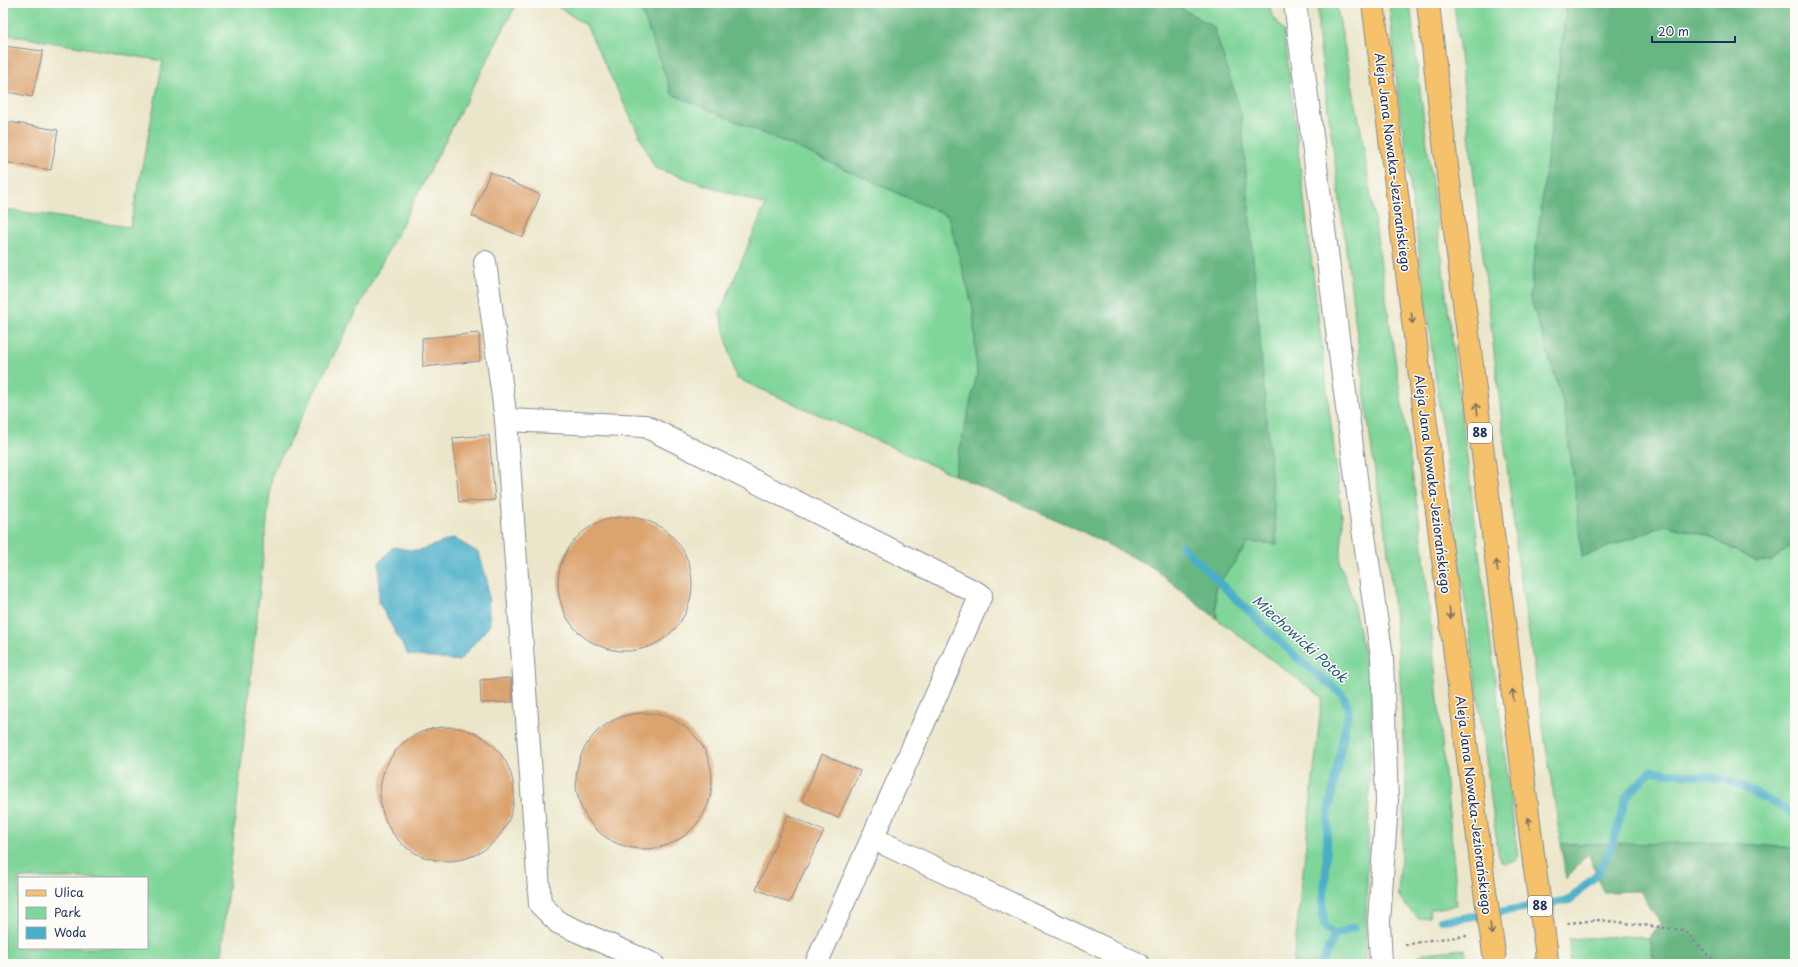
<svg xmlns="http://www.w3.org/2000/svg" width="1798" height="967" viewBox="0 0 1798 967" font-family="'Playpen Sans',sans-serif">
<rect width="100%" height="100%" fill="#fdfcf7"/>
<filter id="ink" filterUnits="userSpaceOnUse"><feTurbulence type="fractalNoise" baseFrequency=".025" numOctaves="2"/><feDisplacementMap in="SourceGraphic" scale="8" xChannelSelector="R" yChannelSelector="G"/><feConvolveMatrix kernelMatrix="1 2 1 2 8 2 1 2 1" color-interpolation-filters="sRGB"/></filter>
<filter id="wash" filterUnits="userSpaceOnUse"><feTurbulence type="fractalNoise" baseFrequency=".012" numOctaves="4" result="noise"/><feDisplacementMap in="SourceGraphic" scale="16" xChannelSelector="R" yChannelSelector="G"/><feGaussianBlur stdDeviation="0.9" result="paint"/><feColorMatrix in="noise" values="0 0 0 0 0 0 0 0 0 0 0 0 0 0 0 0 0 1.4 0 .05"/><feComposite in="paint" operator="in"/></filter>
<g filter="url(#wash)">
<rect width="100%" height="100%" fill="#ebe6c9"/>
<g fill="#80d599" stroke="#4e827c" fill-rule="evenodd">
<path d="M3,3H517L272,474L220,964H3V209L130,227L163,61L3,34ZM19,878H147V948H19Z"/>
<path d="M552,3H639L672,94L796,147L948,216L973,308L977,374L954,475L736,378L720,313L765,205L655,168L586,25Z"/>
<path d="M1172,3H1269L1271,13L1284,31L1343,524L1340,563L1351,594L1372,691L1365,964H1293L1322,697L1217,619L1215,589L1249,542L1277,544L1214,27Z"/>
<path d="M1318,3H1336L1361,130L1423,546L1455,875L1456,905L1429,910L1430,917L1418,918L1403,903L1398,894L1406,794L1399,660L1387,543L1373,459L1318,31Z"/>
<path d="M1389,3H1410L1418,74L1518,857L1516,861L1505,863L1500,861L1498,851L1397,86Z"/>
<path d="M1454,3H1567L1530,297L1563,401L1576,493L1582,557L1665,525L1708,536L1757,562L1791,545L1795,536V848L1725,843L1561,844L1519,570Z"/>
<path d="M1624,936L1649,938L1655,964H1570L1569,939Z"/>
<path d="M1465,949L1468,964H1405L1424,953Z"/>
</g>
<g fill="#68b681" stroke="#427270">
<path d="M639,3H1172L1214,27L1241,113L1277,544L1249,542L1215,589L1217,619L1152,567L1071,526L954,475L977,374L973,308L948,216L796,147L672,94Z"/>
<path d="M1567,3H1795V536L1791,545L1771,561L1757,562L1708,536L1665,525L1582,557L1575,487L1563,401L1530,297Z"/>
<path d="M1725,843L1795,848V964H1655L1649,938L1661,924L1640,891L1604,892L1588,853L1566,879L1561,844Z"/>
</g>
<path fill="#49aec8" stroke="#326e93" d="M454,538L479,553L487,580L490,625L459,661L408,655L379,603V563L393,547L417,551Z"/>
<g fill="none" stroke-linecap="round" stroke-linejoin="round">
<g stroke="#49aec8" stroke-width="8">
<path d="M1182,546L1296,657L1343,695L1349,708L1328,813L1326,870L1323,904L1324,926L1335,935"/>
<path d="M1441,920L1457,919L1570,900L1599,872L1613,843L1626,797L1651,771L1709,777L1731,781L1795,814"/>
<path d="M1321,964L1335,935L1354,927"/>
</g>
</g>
<g id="blocks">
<g fill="#dba36e">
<path d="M3,46L43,51L32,97L3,91Z"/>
<path d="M3,121L58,130L51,170L3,162Z"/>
<path d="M490,172L540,195L523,237L472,216Z"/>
<path d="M479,333L480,361L423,367L422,338Z"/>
<path d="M489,435L495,500L459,502L453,438Z"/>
<circle cx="625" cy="584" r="67"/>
<path d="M511,678L513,702L481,703L480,680Z"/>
<circle cx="644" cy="781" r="68"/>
<circle cx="447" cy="794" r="67"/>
<path d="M822,754L860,771L838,818L802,801Z"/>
<path d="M788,815L824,831L789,903L756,889Z"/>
</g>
</g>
</g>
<g filter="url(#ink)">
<use href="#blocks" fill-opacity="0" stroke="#838a94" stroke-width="1"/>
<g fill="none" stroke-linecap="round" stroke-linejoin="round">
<g stroke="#838a94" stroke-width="24">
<g id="minor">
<path d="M1295,3L1360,509L1382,657L1387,802L1379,922L1381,964"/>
<path d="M485,262L506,420"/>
<path d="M872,838L1138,964"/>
<path d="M653,964L559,923L540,904L506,420L645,426L981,595L816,964"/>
</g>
</g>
<g stroke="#838a94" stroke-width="24">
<g id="major">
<path d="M1373,3L1483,877"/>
<path d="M1428,3L1442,126L1534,862"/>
<path d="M1546,949L1547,964"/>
</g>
</g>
<g stroke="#838a94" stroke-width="2.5" stroke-dasharray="3 3" stroke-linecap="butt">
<path d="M1567,923L1600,920L1684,930L1717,964"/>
<path d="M1405,945L1430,940L1467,936"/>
</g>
<use href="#minor" stroke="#fff" stroke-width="22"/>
<use href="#major" stroke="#f5c16b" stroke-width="22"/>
<g stroke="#838a94" stroke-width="24" stroke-linecap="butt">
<g id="major-bridge">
<path d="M1534,862L1546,949"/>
<path d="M1483,877L1495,960"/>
</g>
</g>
<use href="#major-bridge" stroke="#f5c16b" stroke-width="22"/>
</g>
<defs><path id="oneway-shaft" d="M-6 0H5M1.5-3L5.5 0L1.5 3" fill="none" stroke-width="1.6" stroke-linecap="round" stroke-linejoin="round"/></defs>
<g stroke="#7d7164">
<use href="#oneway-shaft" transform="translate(1412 318) rotate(83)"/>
<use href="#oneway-shaft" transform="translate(1477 409) rotate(-97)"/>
<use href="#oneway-shaft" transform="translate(1497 566) rotate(-97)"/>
<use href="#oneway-shaft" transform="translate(1450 613) rotate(83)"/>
<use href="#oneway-shaft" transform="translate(1513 695) rotate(-97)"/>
<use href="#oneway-shaft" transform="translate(1529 823) rotate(-97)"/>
<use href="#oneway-shaft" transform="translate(1491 929) rotate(82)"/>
</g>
</g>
<g text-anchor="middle" stroke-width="3" stroke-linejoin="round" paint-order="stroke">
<g fill="#fdfcf7" stroke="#5f6c8c" stroke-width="1">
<rect x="1468" y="423" width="24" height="20" rx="3"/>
<rect x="1528" y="896" width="24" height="20" rx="3"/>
</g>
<g font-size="12" font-weight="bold" fill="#1b2f5e">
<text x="1480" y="437">88</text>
<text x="1540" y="910">88</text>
</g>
<g font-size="13" fill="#1b2f5e" stroke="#fdfcf7">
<text transform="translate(1393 162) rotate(83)" y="5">Aleja Jana Nowaka-Jeziorańskiego</text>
<text transform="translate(1433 484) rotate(83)" y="5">Aleja Jana Nowaka-Jeziorańskiego</text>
<text transform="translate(1474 805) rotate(83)" y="5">Aleja Jana Nowaka-Jeziorańskiego</text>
</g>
<g font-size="14" font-style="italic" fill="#2b5b83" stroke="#fdfcf7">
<text transform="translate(1300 639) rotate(42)" y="5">Miechowicki Potok</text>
</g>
</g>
<rect width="1798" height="967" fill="none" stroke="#fdfcf7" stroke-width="16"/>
<rect x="18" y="877" width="130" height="72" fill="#fdfcf7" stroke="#a3aaba"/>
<rect x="26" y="890" width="20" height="6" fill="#f5c16b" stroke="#a3aaba"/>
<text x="54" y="897" font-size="12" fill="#1b2f5e">Ulica</text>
<rect x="26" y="907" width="20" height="12" fill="#80d599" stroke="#a3aaba"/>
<text x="54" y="917" font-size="12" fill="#1b2f5e">Park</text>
<rect x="26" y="927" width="20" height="12" fill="#49aec8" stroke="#a3aaba"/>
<text x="54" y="937" font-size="12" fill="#1b2f5e">Woda</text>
<path d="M1652 36v6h83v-6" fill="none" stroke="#1b2f5e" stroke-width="2"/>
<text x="1658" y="36" font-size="12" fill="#1b2f5e" stroke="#fdfcf7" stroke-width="3" paint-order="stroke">20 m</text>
</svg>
